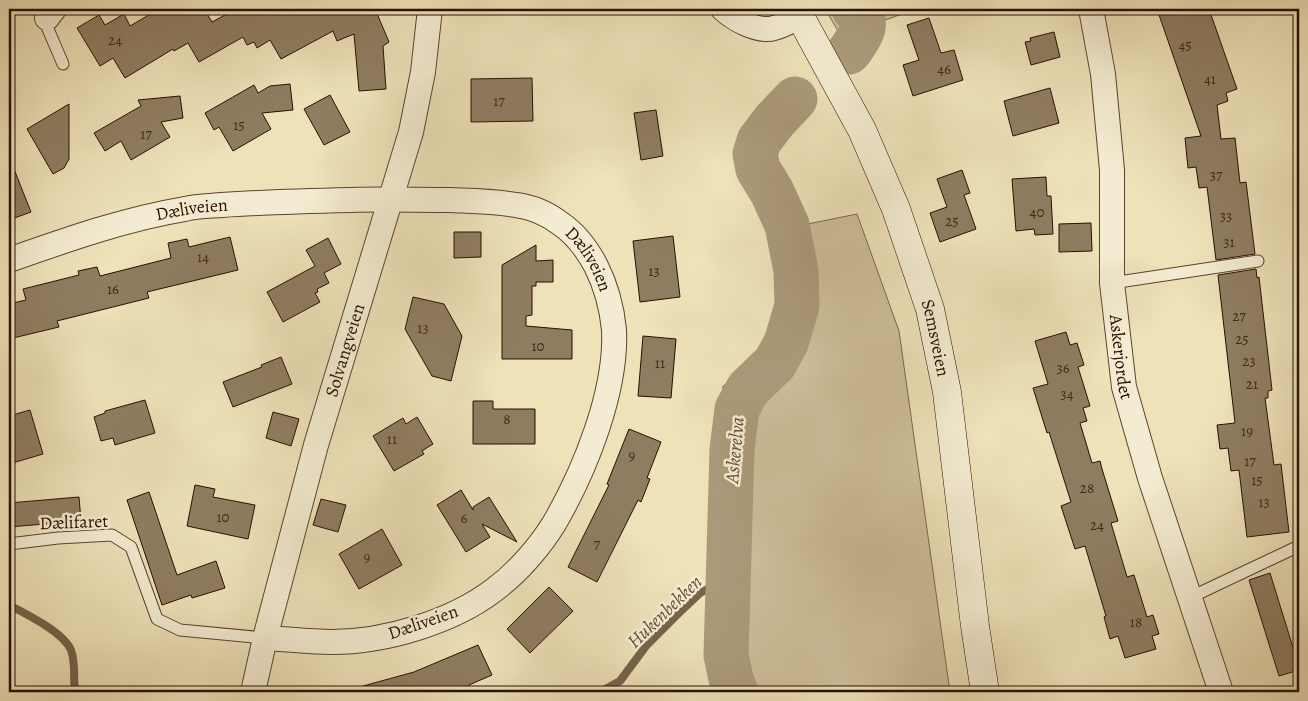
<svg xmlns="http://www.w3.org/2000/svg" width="1308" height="701" viewBox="0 0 1308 701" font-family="Alegreya,serif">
<rect width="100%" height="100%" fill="#eee2b9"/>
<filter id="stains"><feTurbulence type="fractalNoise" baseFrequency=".004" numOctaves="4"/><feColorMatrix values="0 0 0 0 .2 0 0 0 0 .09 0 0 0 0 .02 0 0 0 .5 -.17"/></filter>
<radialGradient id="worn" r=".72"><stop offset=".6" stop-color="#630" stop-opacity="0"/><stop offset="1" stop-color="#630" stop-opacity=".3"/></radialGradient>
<g fill="#cdbe9a" stroke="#7b664e">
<path d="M825,9H916L841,36Z"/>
<path d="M857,214L899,331L950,692H720L723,386L800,329L793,227Z"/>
</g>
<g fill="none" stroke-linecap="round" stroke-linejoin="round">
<g stroke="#77624a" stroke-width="8">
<path d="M9,605C26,614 63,632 71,650C76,664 73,678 75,692"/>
<path d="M600,692L620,681L646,646L682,610L700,593L715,585L728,573"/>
</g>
<g stroke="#ab9a7a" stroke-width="45">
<path d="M849,52C859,38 873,22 854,9"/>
<path d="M736,692L731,679L726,655L732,450L737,409L748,389L775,363L786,343L797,306L796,271L787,225L772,192L758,169L755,154L759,141L775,120L795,99"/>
</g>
</g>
<g fill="#8f7d61" stroke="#290f01">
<path d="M159,9H204L212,22L236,9H375L389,42L383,46L386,89L359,91L354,34L337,41L333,31L281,59L270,40L257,48L254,42L247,45L243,37L199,62L188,43L174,51L173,49L125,78L113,58L100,66L77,28L99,15L105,25L124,14L130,26Z"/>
<path d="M1157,9H1209L1237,89L1226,93L1228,101L1217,105L1221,139L1235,138L1240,183L1246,182L1255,254L1216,260L1207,187L1199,188L1196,167L1188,168L1185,138L1201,136Z"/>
<path d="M929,18L941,53L954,50L963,80L913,96L903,65L919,60L907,25Z"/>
<path d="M1054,32L1060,57L1031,65L1025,42L1031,41L1030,38Z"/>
<path d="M532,78L533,121L471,122V79Z"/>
<path d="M290,84L293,110L262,113L271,129L233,151L219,127L214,130L205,113L254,85L258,93L270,86Z"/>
<path d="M1050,88L1059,123L1013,136L1004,101Z"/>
<path d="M330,95L350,132L324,145L304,109Z"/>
<path d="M180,96L183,118L161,122L170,137L131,160L121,141L105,151L94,133L141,106L138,100Z"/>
<path d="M69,104V159L64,168L53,174L27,129Z"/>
<path d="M656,110L663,156L641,160L634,113Z"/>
<path d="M10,159L31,212L9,220V160Z"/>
<path d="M962,170L970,193L964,195L976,229L940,242L930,213L947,207L937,179Z"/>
<path d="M1046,177L1047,196H1051L1053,234L1035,235L1034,229L1016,231L1012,179Z"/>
<path d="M1091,223L1092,251L1059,252V224Z"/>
<path d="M454,232H481V257L454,258Z"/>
<path d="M673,236L680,297L640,302L633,241Z"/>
<path d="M230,237L238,270L147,292L149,298L57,321L59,327L9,339V304L26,300L23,289L79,275L78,271L97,267L100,276L171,258L168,243L187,239L189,247Z"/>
<path d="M328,238L341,264L324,273L329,283L317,289L318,292L315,293L320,302L283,322L267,292L315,266L306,250Z"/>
<path d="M536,245V261L553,260V282H536V286H532V315L526,316V326L572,330V359H502V265Z"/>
<path d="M1256,269L1257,278L1259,277L1272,390L1268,391V398H1265L1274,465L1281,464L1289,532L1247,537L1239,470L1231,471L1228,448L1220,449L1217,425L1235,423L1218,275Z"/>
<path d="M413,297L444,304L462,336L451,381L432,376L405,329Z"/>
<path d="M1066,332L1070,345L1077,343L1084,365L1078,367L1090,406L1083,408L1087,421L1080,423L1092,463L1100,461L1102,469L1118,521L1111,523L1127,577L1134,575L1147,617L1153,615L1159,634L1152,636L1156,649L1125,658L1118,636L1110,639L1104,617L1106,616L1085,546L1075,549L1061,506L1071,502L1049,432L1047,433L1033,388L1048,384L1035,341Z"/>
<path d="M643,336L676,339L671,398L638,396Z"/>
<path d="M281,357L292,384L233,407L223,382L262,367L261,365Z"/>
<path d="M145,400L155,433L115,445L113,438L101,441L94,417L105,413V411Z"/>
<path d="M473,401H493V409H535V444H473Z"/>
<path d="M30,410L43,454L9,464V416Z"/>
<path d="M273,412L299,419L291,446L266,438Z"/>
<path d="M417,417L433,444L422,451L424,454L394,471L373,436L403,418L406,424Z"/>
<path d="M629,429L661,442L647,478L650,479L641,502L638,500L597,582L568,567L609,485L607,484Z"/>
<path d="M195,485L215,489L213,497L255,505L248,539L187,526Z"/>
<path d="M461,490L473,510V507L489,497L517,542L482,524L490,537L466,552L437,505Z"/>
<path d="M149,492L177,575L216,561L225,588L192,598L191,595L162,605L127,500Z"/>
<path d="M79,497L81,521L9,527V503Z"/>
<path d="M321,499L346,505L338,532L313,525Z"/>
<path d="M382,529L402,565L359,589L339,554Z"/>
<path d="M1270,573L1299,667V670L1279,676L1249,580Z"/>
<path d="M549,587L573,611L530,653L507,629Z"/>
<path d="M478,645L492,675L469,685L470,687L458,692H364L363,686L414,672Z"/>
</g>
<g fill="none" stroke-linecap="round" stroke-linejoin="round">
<g stroke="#5a442f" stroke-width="13">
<g id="lane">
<path d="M47,18L48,29L63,64"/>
<path d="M1112,283L1258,261"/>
<path d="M9,544L58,538L112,535L131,547L157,619L180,630L265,638"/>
<path d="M1189,598L1299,546"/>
</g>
</g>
<g stroke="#5a442f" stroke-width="26">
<g id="street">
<path d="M723,9C734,19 758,33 774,28C783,26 792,20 800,16"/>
<path id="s1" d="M1091,9L1103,74L1112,170V283L1124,387L1150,478L1221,692"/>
<path d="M47,18L54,9"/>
<path id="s2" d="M9,260C66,240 125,219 185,209C197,206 210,206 222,205C265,202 308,201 351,200C384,199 416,200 449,200C471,201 494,201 516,205C532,207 548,214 561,224C577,235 587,249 596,266C606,286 612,308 614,330C617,391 585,470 555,522C540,547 517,573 494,590C452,622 385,642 332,642C310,642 287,639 265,638"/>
<path id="s3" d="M253,692L265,638L316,445L411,132L423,72L430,9"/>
</g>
</g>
<g stroke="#290f01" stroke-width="29">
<g id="secondary">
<path id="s4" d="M796,9L862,130L896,209L930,309L947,392L975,626L985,692"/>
</g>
</g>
<use href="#lane" stroke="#f4ecd2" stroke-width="11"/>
<use href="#street" stroke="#f4ecd2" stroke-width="24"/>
<use href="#secondary" stroke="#f4ecd2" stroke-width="28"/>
</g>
<g text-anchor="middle" stroke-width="5" stroke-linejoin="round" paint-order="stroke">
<g font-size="15" fill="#422a19">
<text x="115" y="45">24</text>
<text x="1185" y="50">45</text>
<text x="944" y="74">46</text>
<text x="1210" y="84">41</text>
<text x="499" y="106">17</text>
<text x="239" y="130">15</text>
<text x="146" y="139">17</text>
<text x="1216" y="180">37</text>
<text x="1037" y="217">40</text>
<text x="1226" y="221">33</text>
<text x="952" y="226">25</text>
<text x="1229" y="247">31</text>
<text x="203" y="262">14</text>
<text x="654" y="276">13</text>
<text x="113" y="294">16</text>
<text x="1239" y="321">27</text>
<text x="423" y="333">13</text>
<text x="1242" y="344">25</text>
<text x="538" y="351">10</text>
<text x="1249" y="366">23</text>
<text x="660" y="368">11</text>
<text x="1063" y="373">36</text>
<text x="1252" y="389">21</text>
<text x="1067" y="399">34</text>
<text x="507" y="424">8</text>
<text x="1247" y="436">19</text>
<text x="392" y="444">11</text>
<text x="632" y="460">9</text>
<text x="1250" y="466">17</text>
<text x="1257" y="485">15</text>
<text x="1087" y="493">28</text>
<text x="1264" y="507">13</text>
<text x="223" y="522">10</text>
<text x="464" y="523">6</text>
<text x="1097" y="530">24</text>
<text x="597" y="549">7</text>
<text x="367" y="562">9</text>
<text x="1136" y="627">18</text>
</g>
<g font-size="18" fill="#290f01" stroke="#f4ecd2">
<text dy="6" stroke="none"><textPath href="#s2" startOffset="190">Dæliveien</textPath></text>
<text dy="6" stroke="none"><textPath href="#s2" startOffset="610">Dæliveien</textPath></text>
<text dy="6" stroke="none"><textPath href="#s4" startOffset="359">Semsveien</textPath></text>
<text dy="6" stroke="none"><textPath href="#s3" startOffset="354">Solvangveien</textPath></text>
<text dy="6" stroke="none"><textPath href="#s1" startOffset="350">Askerjordet</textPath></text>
<text transform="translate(74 522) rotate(-2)" y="6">Dælifaret</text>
<text transform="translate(423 622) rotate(-19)" y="6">Dæliveien</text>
</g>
<g font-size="19" font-style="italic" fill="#644e37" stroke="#f4ecd2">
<text transform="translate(734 450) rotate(-85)" y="7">Askerelva</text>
<text transform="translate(664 611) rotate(-44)" y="7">Hukenbekken</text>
</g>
</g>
<rect width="1308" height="701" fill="none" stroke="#eee2b9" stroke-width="30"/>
<rect x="10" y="10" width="1288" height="681" fill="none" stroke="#290f01" stroke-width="2.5"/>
<rect x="15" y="15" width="1278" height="671" fill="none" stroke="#290f01"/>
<rect width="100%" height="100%" filter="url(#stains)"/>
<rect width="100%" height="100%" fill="url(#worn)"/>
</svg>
